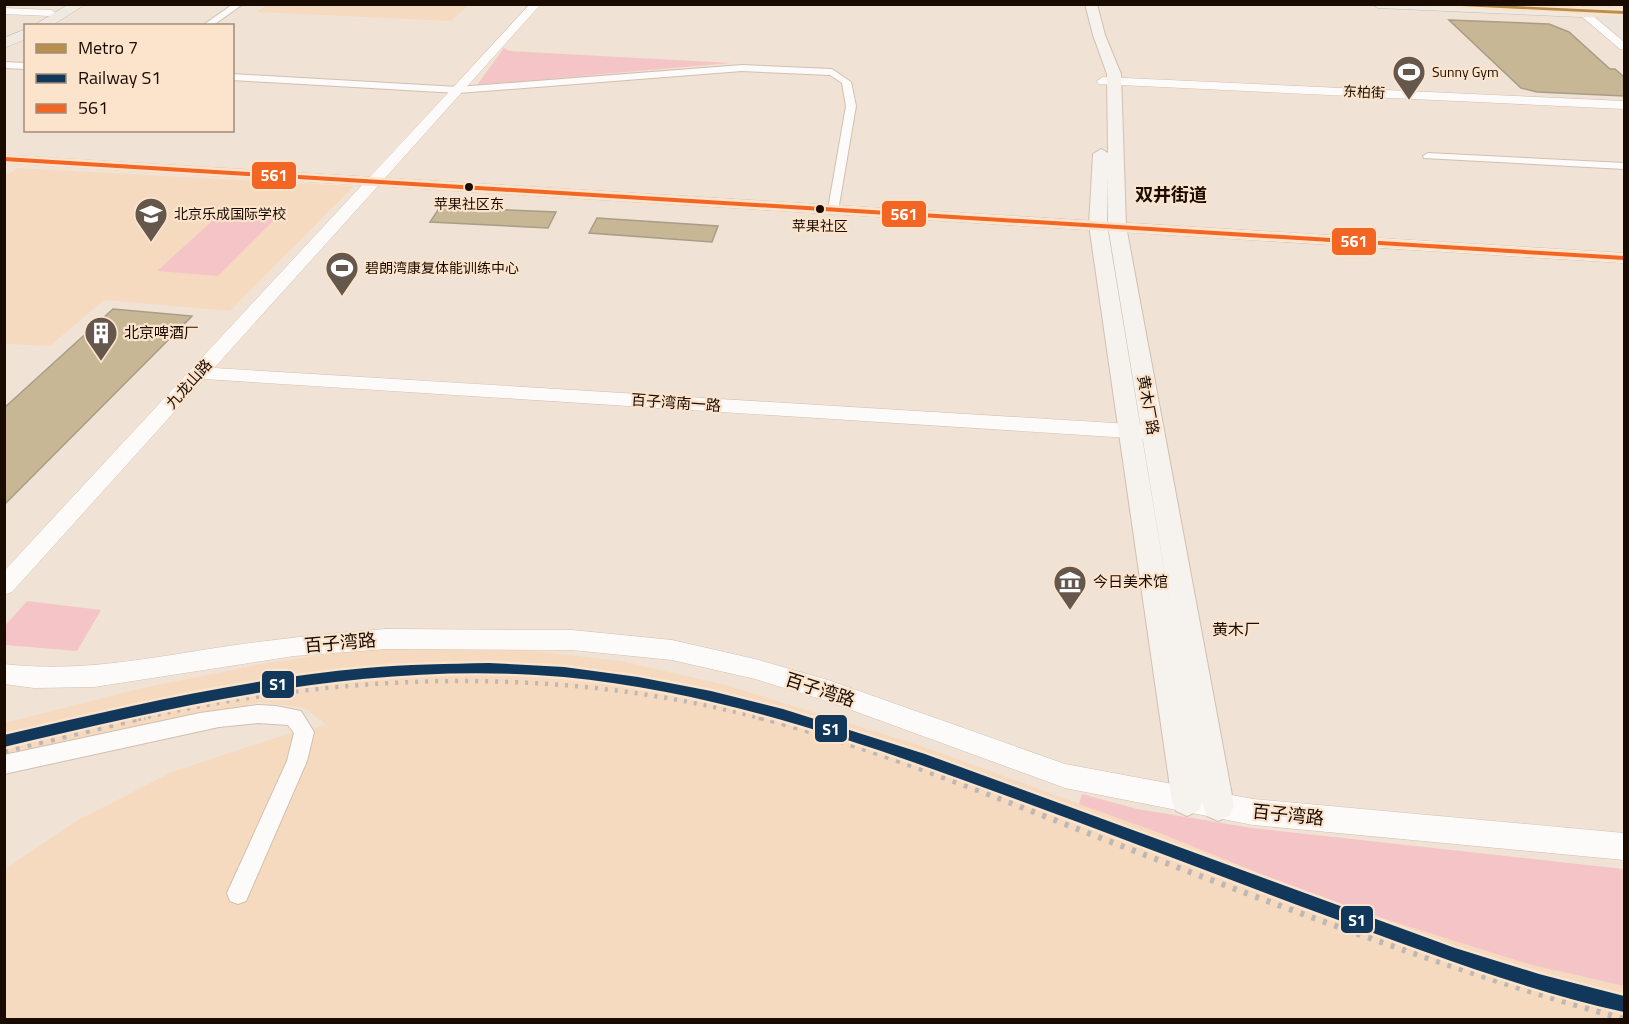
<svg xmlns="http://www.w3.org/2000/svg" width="1629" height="1024" viewBox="0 0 1629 1024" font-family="'Titillium Web','Noto Sans SC',sans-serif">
<rect width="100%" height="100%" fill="#f0e3d6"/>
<g fill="#f6dabf">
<path d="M267,5V4L469,5L451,21L256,12Z"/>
<path d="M17,168L354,186L230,311L104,300L50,346L5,344V176Z"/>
<path d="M435,647L509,648L621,661L726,685L916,744L1162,834L1330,902L1528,964L1624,986V1019H5V869L76,821L172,772L287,734L326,725L305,708L260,702L5,763L4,723L142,688L266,663L352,651Z"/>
</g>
<g fill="#f4c4c6">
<path d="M504,48L509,51L731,63L477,85Z"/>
<path d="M221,213L277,217L218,276L157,271Z"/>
<path d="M27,601L101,610L77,651L5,645V626Z"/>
<path d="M1082,794L1137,809L1252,828L1624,869V986L1528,964L1330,902L1162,834L1079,804Z"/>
</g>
<g fill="#c7b794" stroke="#a99d88" stroke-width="1.5">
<path d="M1449,20L1549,24L1569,32L1610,69H1615L1624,77V96L1537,92L1521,88Z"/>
<path d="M440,207L556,212L548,228L430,222Z"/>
<path d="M597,218L718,226L712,242L589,233Z"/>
<path d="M113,309L192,316L4,505V408Z"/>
</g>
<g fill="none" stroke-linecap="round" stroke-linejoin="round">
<g stroke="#d1c0ae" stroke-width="2">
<g id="minor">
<path d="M233,4H243L212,26H202Z"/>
<path d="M4,62L26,63V69L4,68Z"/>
<path d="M742,65L832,69L851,82L856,106L838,211H830L828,209L846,106L842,83L830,75L742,71L458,93L232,80V74L458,87Z"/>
<path d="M1428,153L1624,163V169L1424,158L1423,156Z"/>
<path d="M258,705L276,706L301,711L314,732L307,761L246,901L238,904L230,901L227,893L287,761L294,733L288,725L258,723L219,727L4,774V755L200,713Z"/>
</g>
</g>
<g stroke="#d1c0ae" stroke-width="1">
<g id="tertiary">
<path d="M530,4H541L385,178L1624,253V263L378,186L214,368L1146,425L1153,427L1156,432L1153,437L1146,439L204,379L12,592L4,595V571L362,185L4,163V155L370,177Z"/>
<path d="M1567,4H1579L1624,42V50L1620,49Z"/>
<path d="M4,8L51,10L56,13L51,16L4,14Z"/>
<path d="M1103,77L1624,101V109L1099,84L1097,81Z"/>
<path d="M386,629L572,630L672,640L755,659L828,680L1065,764L1253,799L1624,833V860L1253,825L1065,788L827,701L755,679L672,660L572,650L386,649L294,656L94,687L34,688L4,684V664C78,673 150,658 222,647C277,639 331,633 386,629Z"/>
</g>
</g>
<g stroke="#d1c0ae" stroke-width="2">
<path id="secondary" d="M1085,4H1097L1105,35L1121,74L1126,226L1234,806L1229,816L1218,821L1207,816L1202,802L1198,811L1187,816L1176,811L1172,801L1089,225L1093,154L1101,149L1108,153L1107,74L1093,35ZM1108,176V226L1172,618L1107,225Z"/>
</g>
<g stroke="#c7bfb9" stroke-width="1">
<g id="primary">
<path d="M69,4H86L51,26H33Z"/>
<path d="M1372,4H1479L1624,11V19L1378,8Z"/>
<path d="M26,29V39L4,48V38Z"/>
</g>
</g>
<use href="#minor" fill="#fdfbf9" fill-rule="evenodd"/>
<use href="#tertiary" fill="#fdfbf9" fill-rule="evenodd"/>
<use href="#secondary" fill="#f6f2ee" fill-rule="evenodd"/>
<use href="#primary" fill="#f0e9e2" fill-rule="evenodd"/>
<path stroke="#bdb8b5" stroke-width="4.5" stroke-dasharray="3 7" stroke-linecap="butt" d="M138,719C345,672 559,665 764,719"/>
<g stroke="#bdb8b5" stroke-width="6" stroke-dasharray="4 8" stroke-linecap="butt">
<path d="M759,717C882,749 1001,800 1119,845C1286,909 1452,971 1624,1019"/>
<path d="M4,751L145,717"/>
</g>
<g stroke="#c7bfb9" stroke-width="16" stroke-linecap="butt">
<path id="trunk-bridge" d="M1593,4L1624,30"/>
</g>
<use href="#trunk-bridge" stroke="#ece4da" stroke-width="16"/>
<g stroke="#fbe3cc" stroke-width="5">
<path id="bus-1" d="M4,157L1624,256V260L4,161Z"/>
</g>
<use href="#bus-1" fill="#f26522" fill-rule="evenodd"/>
<g stroke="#fbe3cc" stroke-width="5">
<path id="rail-1" d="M489,663L564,667L638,677L711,691L783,709L925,754L1455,948L1539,974L1624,996V1012C1520,989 1420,950 1319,913C1201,869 1083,823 963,780C834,733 701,690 564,677C374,660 188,703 4,747V735C124,707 244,679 366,668C407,664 448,664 489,663Z"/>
</g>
<use href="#rail-1" fill="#11385b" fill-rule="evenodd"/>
<g stroke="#fbe3cc" stroke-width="5">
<path id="metro-1" d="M1422,4H1470L1624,11V14Z"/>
</g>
<use href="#metro-1" fill="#ba8e4d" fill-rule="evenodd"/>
</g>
<defs>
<g id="stadium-pin" transform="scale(1.725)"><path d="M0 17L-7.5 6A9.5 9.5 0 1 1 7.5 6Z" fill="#65574b" stroke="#fbe3cc"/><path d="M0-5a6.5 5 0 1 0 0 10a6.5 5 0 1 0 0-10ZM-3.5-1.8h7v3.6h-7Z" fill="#fff"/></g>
<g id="school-pin" transform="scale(1.725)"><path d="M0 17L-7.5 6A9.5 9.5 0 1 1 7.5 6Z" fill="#65574b" stroke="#fbe3cc"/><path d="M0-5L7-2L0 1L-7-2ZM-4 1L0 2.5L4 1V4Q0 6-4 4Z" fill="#fff"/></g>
<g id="building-pin" transform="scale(1.725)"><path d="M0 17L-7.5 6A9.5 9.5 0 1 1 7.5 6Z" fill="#65574b" stroke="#fbe3cc"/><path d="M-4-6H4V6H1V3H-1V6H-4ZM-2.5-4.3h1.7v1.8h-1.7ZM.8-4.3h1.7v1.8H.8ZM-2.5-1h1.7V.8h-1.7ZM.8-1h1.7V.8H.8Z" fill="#fff"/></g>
<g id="museum-pin" transform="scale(1.725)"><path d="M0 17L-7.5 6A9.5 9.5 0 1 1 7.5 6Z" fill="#65574b" stroke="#fbe3cc"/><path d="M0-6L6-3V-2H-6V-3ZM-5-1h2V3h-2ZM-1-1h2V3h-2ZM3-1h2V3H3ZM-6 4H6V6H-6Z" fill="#fff"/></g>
</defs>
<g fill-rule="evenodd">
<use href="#stadium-pin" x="1409" y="72"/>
<use href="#school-pin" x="151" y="214"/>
<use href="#stadium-pin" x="342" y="268"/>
<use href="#building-pin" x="101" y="333"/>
<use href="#museum-pin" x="1070" y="582"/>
</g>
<g fill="#1a0b00" stroke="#fbe3cc" stroke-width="2">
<circle cx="469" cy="187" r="5"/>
<circle cx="820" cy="209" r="5"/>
</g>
<g text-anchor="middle" stroke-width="4.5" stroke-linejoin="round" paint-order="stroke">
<g font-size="14" fill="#1a0b00" stroke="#fbe3cc" text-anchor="start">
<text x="1432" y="77">Sunny Gym</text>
<text x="174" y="219">北京乐成国际学校</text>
<text x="365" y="273">碧朗湾康复体能训练中心</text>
</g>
<g font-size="14" fill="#1a0b00" stroke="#fbe3cc">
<text transform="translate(1364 92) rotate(3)" y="5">东柏街</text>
</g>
<g font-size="14" fill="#1a0b00" stroke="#fbe3cc">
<text x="469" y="209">苹果社区东</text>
<text x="820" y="231">苹果社区</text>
</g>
<g font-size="15" fill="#1a0b00" stroke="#fbe3cc" text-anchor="start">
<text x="124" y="338">北京啤酒厂</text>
<text x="1093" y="587">今日美术馆</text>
</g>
<g font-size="15" fill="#1a0b00" stroke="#fbe3cc">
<text transform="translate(189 384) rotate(-48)" y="5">九龙山路</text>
<text transform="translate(676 403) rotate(4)" y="5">百子湾南一路</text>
<text transform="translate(1148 405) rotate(80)" y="5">黄木厂路</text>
</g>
<g font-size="16" fill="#1a0b00" stroke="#fbe3cc">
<text x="1236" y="635">黄木厂</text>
</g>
<g font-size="18" font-weight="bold" fill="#1a0b00" stroke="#fbe3cc">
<text x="1171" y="201">双井街道</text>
</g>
<g font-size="18" fill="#1a0b00" stroke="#fbe3cc">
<text transform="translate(340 643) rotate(-5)" y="6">百子湾路</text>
<text transform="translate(820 690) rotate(18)" y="6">百子湾路</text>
<text transform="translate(1288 815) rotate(6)" y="6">百子湾路</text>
</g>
</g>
<g stroke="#fbe3cc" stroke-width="2">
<rect x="251" y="161" width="46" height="29" rx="6" fill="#f26522"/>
<rect x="881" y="200" width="46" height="28" rx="6" fill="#f26522"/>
<rect x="1331" y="227" width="46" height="29" rx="6" fill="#f26522"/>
<rect x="261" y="670" width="34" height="29" rx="6" fill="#11385b"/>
<rect x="814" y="714" width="34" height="29" rx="6" fill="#11385b"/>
<rect x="1340" y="905" width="34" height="29" rx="6" fill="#11385b"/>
</g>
<g font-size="16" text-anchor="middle" font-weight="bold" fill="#fff">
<text x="274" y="181">561</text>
<text x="904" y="220">561</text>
<text x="1354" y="247">561</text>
<text x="278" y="690">S1</text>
<text x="831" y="735">S1</text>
<text x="1357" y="926">S1</text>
</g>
<rect width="1629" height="1024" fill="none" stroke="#1a0b00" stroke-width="12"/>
<rect x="24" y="24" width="210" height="108" fill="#fbe3cc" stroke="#a18d7a" stroke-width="1.5"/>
<rect x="36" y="44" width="30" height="9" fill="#ba8e4d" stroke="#a18d7a" stroke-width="1.5"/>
<text x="78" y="54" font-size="18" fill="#1a0b00">Metro 7</text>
<rect x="36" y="74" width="30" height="9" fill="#11385b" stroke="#a18d7a" stroke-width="1.5"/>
<text x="78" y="84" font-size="18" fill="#1a0b00">Railway S1</text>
<rect x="36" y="104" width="30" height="9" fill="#f26522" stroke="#a18d7a" stroke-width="1.5"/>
<text x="78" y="114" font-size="18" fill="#1a0b00">561</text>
</svg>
